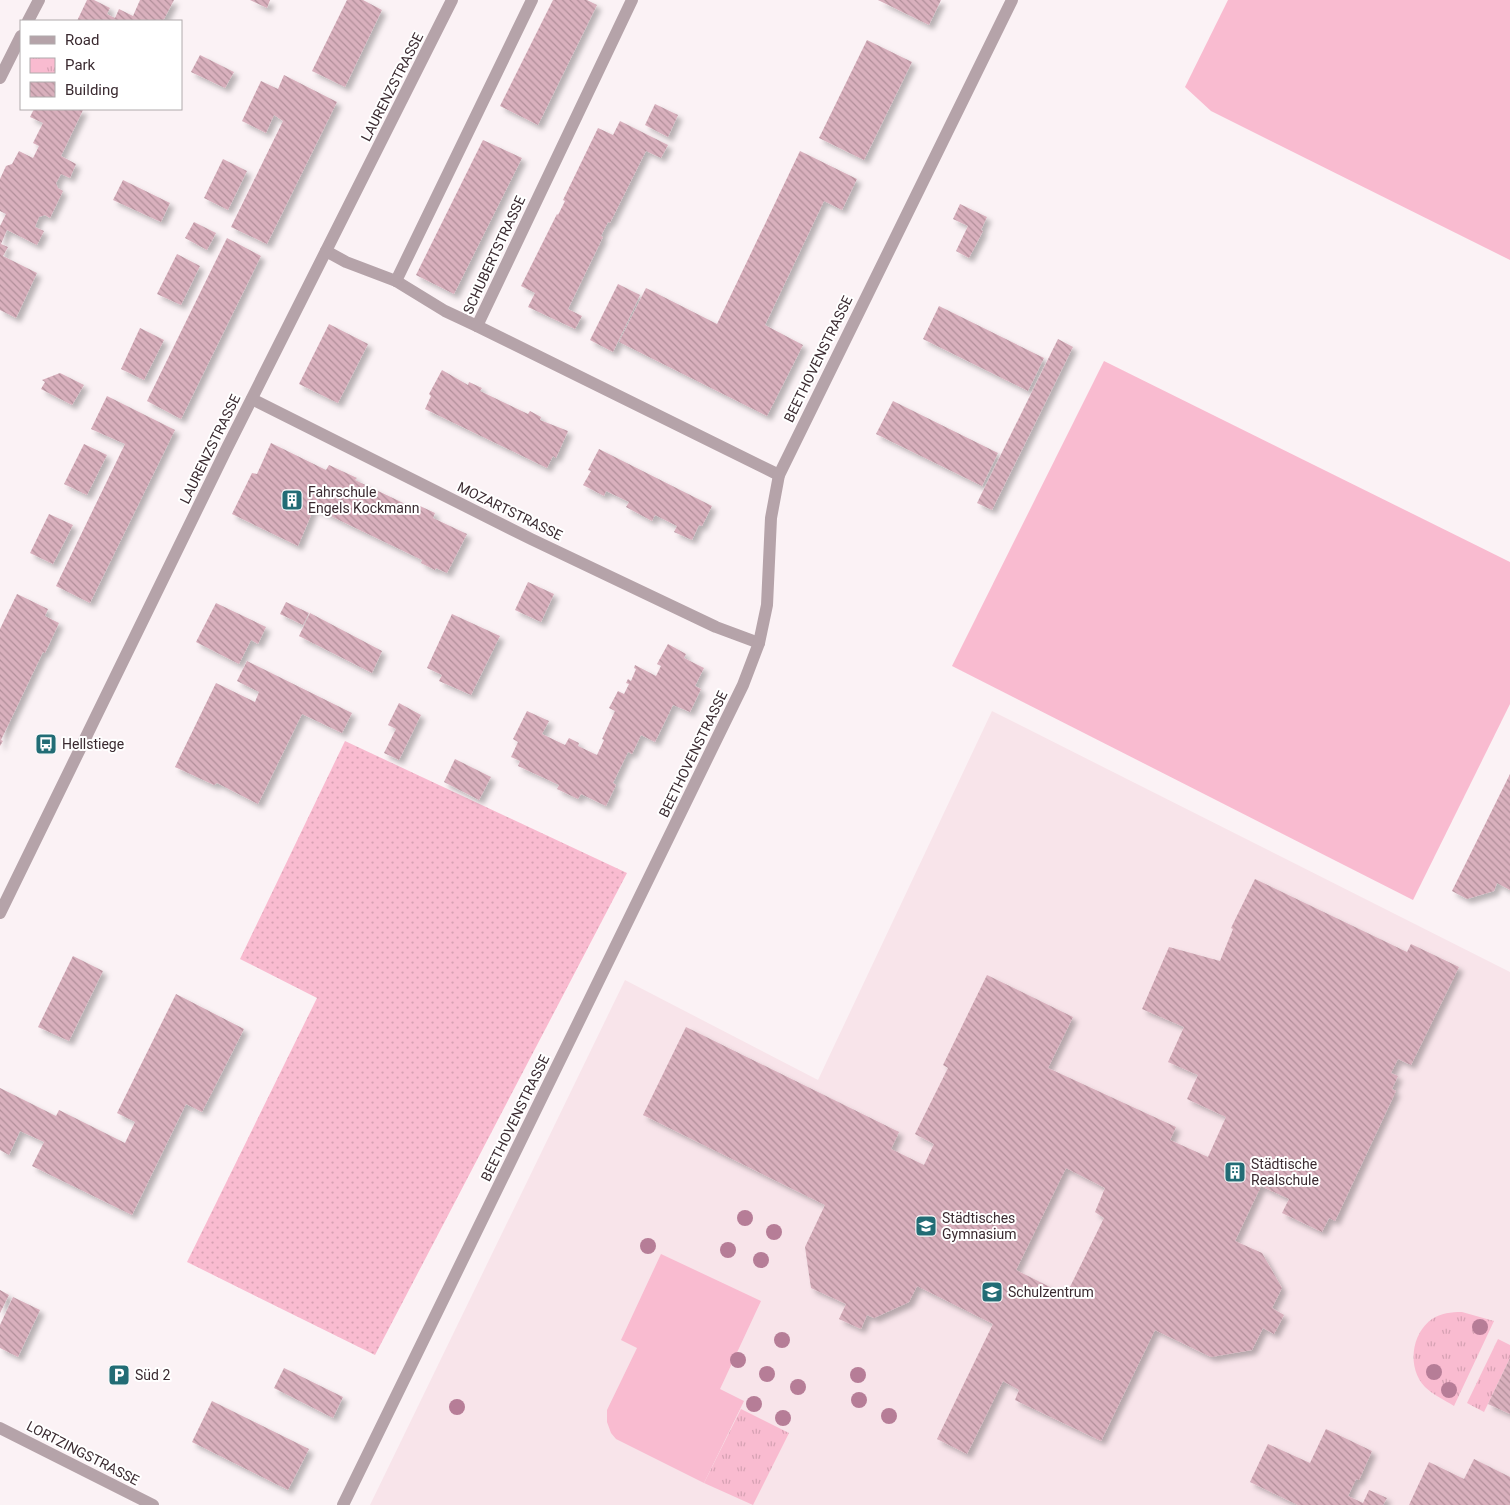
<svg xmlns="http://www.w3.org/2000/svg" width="1510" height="1505" viewBox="0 0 1510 1505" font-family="Roboto,sans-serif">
<defs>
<pattern id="grass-dots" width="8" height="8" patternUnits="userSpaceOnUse" patternTransform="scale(1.25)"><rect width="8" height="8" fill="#f9bbd0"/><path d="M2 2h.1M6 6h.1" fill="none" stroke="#d6a1b3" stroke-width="1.8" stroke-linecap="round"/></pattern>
<pattern id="park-tufts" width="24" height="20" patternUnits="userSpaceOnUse" patternTransform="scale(1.25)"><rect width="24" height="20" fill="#f9bbd0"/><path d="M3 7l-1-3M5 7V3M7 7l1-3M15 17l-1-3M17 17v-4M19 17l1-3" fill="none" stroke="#d6a1b3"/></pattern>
<pattern id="building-back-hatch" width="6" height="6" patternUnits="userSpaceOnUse" patternTransform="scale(1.25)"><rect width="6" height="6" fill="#d9b0bd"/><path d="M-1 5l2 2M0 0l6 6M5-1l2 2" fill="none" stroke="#b18f9a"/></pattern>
<filter id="shadow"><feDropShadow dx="4.5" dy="4.5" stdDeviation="2.5" flood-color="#0004"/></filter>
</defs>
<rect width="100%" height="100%" fill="#fbf2f5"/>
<path fill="#f8e4ea" d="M992,711L1510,972V1505H370L625,980L818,1080Z"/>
<path fill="url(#grass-dots)" d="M345,741L627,873L375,1355L187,1262L317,998L240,959Z"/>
<g fill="url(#park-tufts)">
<path d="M1462,1312L1494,1321L1454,1406C1445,1400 1433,1395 1425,1387C1407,1368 1411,1334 1432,1319C1441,1313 1451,1312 1462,1312Z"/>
<path d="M1498,1339L1510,1345V1358L1484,1412L1467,1403Z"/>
<path d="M741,1409L789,1433L753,1505L704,1483Z"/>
</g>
<g fill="#f9bbd0">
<path d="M1228,0H1510V260L1211,111L1185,87Z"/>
<path d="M1104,361L1510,562V704L1413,900L952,666Z"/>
<path d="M661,1254L761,1301L720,1389L744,1401L704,1483L616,1439L611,1433L607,1422V1410L637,1348L621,1340Z"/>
</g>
<g fill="url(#building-back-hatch)" fill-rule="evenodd" filter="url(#shadow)">
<path d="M87,0H94L110,8L107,14L115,18L119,9L133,16L140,0H174L163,21H77Z"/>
<path d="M250,0H270L267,8Z"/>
<path d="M347,0H363L382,10L345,87L312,71Z"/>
<path d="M553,0H587L597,5L538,125L500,106Z"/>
<path d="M878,0H941L929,25Z"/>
<path d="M867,40L912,62L864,160L819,138Z"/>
<path d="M200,55L234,72L225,88L191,72Z"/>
<path d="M284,75L337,102L267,244L231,227L283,121L274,115L266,133L242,121L261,81L278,89Z"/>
<path d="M655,104L678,115L668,137L645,125Z"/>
<path d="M34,109H80L83,110L61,156L76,164L70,178L61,174L56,183L58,188L63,191L50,218L45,215L39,217L35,227L44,231L37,245L7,230L1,244L8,247L3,256L37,273L16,318L0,310V226L6,214L0,211V179L6,166L12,164L19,151L33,158L39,146L33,143L43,123L30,117Z"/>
<path d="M620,121L668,145L661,158L646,151L610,223L608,222L601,236L603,237L568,309L582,316L575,329L528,307L535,293L521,286L557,214L558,215L565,201L563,200L598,128L613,135Z"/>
<path d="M483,140L522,158L454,294L416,275Z"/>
<path d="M800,151L857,179L842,210L824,201L765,325L803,345L767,416L619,342L646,288L717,324Z"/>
<path d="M223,159L247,171L228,210L204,198Z"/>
<path d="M123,180L170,203L161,222L113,200Z"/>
<path d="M960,204L987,217L981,230L983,231L969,258L956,251L968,226L953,219Z"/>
<path d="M194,222L216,233L207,250L185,238Z"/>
<path d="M227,238L261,256L181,419L147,401Z"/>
<path d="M177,254L200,266L181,305L157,294Z"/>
<path d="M618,284L640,295L613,352L590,340Z"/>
<path d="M939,306L1044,358L1028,391L923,339Z"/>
<path d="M329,324L368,344L338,403L299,384Z"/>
<path d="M140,328L164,340L144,380L121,369Z"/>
<path d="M1058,339L1073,347L992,510L977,503Z"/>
<path d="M442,370L468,385L469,382L482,388L480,391L528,414L530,411L541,417L540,420L568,431L556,458L553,456L547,468L425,409L431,396L429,394Z"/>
<path d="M60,373L84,385L72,405L41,389L45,382L42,380Z"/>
<path d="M107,396L175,430L90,603L56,586L125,444L91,429Z"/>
<path d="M893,401L998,453L982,486L876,434Z"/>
<path d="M271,443L326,470L329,465L357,478L355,480L418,510L420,506L435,513L433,518L467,534L447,573L436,568L435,570L421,563L422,560L314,508L298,546L232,514L252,473L257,474Z"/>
<path d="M84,444L107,455L87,495L64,484Z"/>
<path d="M599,449L712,506L702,526L699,525L692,540L674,532L677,526L655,515L652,521L626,507L629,502L606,491L604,496L583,485L591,471L588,470Z"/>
<path d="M49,514L73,525L53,564L30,553Z"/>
<path d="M528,582L554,594L541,622L515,610Z"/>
<path d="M17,594L48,609L45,616L59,623L45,653L43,652L1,740L3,741L0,746V629Z"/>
<path d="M286,602L309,613L303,625L280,614Z"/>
<path d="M216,603L266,627L258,644L251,640L239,664L196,642Z"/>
<path d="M310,613L382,651L372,673L299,636Z"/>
<path d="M452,614L500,636L471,695L439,681L442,675L427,668Z"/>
<path d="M668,644L686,654L684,658L704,668L695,686L701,689L690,712L673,705L655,742L641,735L632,754L628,752L613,783L616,785L606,806L581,794L578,799L557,789L559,785L518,766L520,761L511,757L518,742L513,739L527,711L549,721L542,734L565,745L569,738L579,743L578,746L597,755L604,740L602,739L615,711L609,708L618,691L624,694L629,684L626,683L628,679L631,681L636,669L634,668L635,665L656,676L661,666L657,664Z"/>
<path d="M247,661L352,713L342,733L302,714L258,804L217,783L214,785L175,767L216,683L255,702L259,692L237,681Z"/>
<path d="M399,703L421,715L399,760L384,753L396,729L388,725Z"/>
<path d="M455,759L491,777L479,800L444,782Z"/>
<path d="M1510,774V890L1497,883L1494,891L1467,899L1452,891Z"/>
<path d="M1255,879L1407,952L1411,944L1459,967L1411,1065L1398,1059L1391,1073L1398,1076L1392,1089L1396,1091L1335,1221L1329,1218L1322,1232L1282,1213L1289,1199L1261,1186L1235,1241L1262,1253L1282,1288L1272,1308L1284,1315L1274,1334L1263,1328L1252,1350L1211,1357L1155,1330L1101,1441L1015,1400L1019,1390L1003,1381L967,1454L937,1439L993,1324L917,1286L909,1302L874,1318L867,1315L861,1329L839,1319L846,1304L811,1288L805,1247L825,1205L643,1115L686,1027L899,1132L891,1149L924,1165L934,1144L915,1134L948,1068L943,1065L987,975L1073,1017L1048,1068L1176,1127L1170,1140L1208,1157L1226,1117L1187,1099L1198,1075L1168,1062L1184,1027L1142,1009L1169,947L1220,961L1233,929L1231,928ZM1066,1168L1105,1188L1095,1212L1104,1218L1066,1295L1016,1270Z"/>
<path d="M73,956L103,971L69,1041L38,1027Z"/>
<path d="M176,994L244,1029L202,1112L186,1104L132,1215L32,1166L44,1142L20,1131L9,1155L0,1150V1088L56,1116L59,1110L125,1143L135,1122L117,1113Z"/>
<path d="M0,1290L9,1295L0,1313Z"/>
<path d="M13,1297L40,1310L18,1357L0,1348V1325Z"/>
<path d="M1510,1358V1414L1488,1404Z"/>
<path d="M284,1368L343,1397L333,1418L274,1388Z"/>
<path d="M212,1401L309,1449L288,1490L192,1442Z"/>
<path d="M1326,1429L1372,1451L1359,1480L1356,1479L1348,1496L1363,1503L1369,1490L1387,1498L1383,1505H1298L1250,1482L1268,1444L1310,1463Z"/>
<path d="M1474,1459L1510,1477V1505H1409L1429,1462L1464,1479Z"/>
</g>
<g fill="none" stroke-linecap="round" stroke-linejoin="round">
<g stroke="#b5a3a9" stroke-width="12">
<path d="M326,251L346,262L396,281L445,311L477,326"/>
<path d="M396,281L532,0"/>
</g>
<g stroke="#b5a3a9" stroke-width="12">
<path d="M632,0L477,326L779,475"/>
<path d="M28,21L39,0"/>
<path d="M0,78L21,36"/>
<path d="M252,399L531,539L716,627L759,643"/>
<path d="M0,1428L153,1505"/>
<path d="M343,1505L743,685L759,643L767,605L771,518L779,475L1012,0"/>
</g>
<path stroke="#b5a3a9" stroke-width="12" d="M0,913L227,448L452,0"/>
</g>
<g fill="#b67d97">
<circle cx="745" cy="1218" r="8"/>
<circle cx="774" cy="1232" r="8"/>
<circle cx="648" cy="1246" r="8"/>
<circle cx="728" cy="1250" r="8"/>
<circle cx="761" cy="1260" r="8"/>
<circle cx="1480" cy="1327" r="8"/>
<circle cx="782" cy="1340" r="8"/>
<circle cx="738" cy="1360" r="8"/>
<circle cx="1434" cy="1372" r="8"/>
<circle cx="767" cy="1374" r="8"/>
<circle cx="858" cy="1375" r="8"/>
<circle cx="798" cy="1387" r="8"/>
<circle cx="1449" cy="1390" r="8"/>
<circle cx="859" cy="1400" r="8"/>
<circle cx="754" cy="1404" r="8"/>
<circle cx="457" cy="1407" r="8"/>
<circle cx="889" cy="1416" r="8"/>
<circle cx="783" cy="1418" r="8"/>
</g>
<defs>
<g id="building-square" transform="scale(1.125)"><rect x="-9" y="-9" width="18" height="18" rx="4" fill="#226c75" stroke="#fff"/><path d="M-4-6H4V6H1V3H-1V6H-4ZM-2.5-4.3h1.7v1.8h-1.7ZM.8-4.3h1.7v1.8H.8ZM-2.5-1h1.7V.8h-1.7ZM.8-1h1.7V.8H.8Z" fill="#fff"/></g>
<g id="bus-square" transform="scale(1.125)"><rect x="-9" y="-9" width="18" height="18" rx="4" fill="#226c75" stroke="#fff"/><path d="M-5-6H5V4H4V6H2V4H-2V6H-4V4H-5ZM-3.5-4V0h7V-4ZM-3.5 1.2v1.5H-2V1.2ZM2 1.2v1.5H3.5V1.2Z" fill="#fff"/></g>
<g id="school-square" transform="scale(1.125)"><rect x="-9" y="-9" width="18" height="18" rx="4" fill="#226c75" stroke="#fff"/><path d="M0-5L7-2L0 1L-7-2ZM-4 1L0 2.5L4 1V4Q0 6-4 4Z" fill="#fff"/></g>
<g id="parking-square" transform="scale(1.125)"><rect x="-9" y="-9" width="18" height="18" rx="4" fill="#226c75" stroke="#fff"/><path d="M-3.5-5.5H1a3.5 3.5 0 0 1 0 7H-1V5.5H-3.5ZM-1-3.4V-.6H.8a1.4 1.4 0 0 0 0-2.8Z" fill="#fff"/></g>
</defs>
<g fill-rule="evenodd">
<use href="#building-square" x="292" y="500"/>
<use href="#bus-square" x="46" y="744"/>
<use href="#building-square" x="1235" y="1172"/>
<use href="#school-square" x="926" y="1226"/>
<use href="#school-square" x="992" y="1292"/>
<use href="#parking-square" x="119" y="1375"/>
</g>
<g text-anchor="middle" stroke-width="4" stroke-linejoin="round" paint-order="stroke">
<g font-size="14" fill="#3a2a30" stroke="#fff">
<text transform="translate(392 87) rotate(-63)" y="5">LAURENZSTRASSE</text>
<text transform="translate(494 255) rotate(-65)" y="5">SCHUBERTSTRASSE</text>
<text transform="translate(818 359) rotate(-64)" y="5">BEETHOVENSTRASSE</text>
<text transform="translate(210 449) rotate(-64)" y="5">LAURENZSTRASSE</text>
<text transform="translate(510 511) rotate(26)" y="5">MOZARTSTRASSE</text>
<text transform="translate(693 754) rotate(-64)" y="5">BEETHOVENSTRASSE</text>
<text transform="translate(515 1118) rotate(-64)" y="5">BEETHOVENSTRASSE</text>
<text transform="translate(83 1453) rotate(27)" y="5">LORTZINGSTRASSE</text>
</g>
<g font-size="14" fill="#3a2a30" stroke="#fff" text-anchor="start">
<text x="308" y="497">Fahrschule<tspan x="308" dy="16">Engels Kockmann</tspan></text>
<text x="62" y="749">Hellstiege</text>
<text x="1251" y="1169">Städtische<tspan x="1251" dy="16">Realschule</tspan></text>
<text x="942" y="1223">Städtisches<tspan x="942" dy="16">Gymnasium</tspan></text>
<text x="1008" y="1297">Schulzentrum</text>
<text x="135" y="1380">Süd 2</text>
</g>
</g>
<rect x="20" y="20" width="162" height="90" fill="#ffffff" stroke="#b0aaac"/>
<rect x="30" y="36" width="25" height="8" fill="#b5a3a9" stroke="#b0aaac"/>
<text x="65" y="45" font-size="15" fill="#3a2a30">Road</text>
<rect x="30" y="58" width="25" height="15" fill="url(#park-tufts)" stroke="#b0aaac"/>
<text x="65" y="70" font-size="15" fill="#3a2a30">Park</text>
<rect x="30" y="82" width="25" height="15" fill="url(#building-back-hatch)" stroke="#b0aaac"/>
<text x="65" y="95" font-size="15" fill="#3a2a30">Building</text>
</svg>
